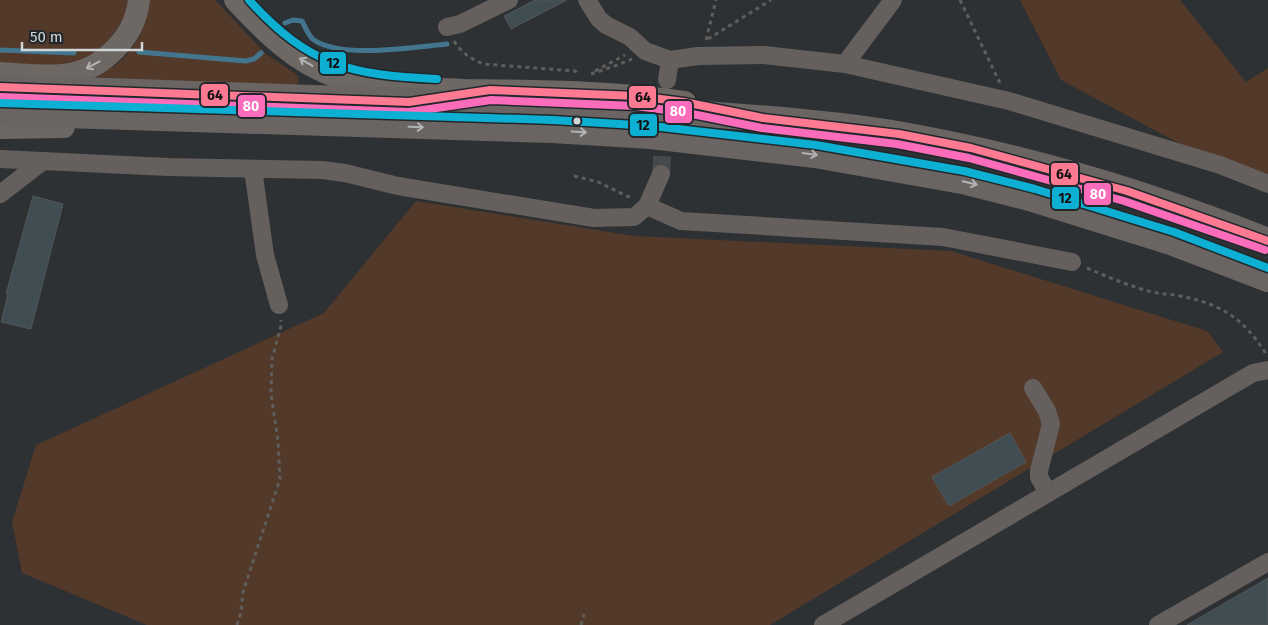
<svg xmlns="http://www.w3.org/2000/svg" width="1268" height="625" viewBox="0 0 1268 625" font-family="'Fira Sans',sans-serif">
<rect width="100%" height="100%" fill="#2d3133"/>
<g fill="#533929">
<path d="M0,0H132L131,7L105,47L69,67L0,68Z"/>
<path d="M150,0H215L266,54L296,74L299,79L297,85L291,87L95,77C103,72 112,68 119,62C136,49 148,21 150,0Z"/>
<path d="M1020,0H1180L1246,82L1268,68V174L1184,146L1061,80Z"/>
<path d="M416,201L634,236L951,251L1207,331L1223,352L770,625H147L22,573L12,522L36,445L324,313Z"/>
</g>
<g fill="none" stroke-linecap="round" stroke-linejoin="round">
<g stroke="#43768e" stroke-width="5">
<path d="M285,23L293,20L302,21C306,28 308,36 314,40C341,59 415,47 447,44"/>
<path d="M0,50L74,53"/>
<path d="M139,52L246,61L254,59L261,53"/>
</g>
</g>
<g fill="#404d52" stroke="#535658">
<path d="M535,0H567L511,29L504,16Z"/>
<path d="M33,196L63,204L31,329L1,322L8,294H6Z"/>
<path d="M1010,433L1026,462L949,506L932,477Z"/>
<path d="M1268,578V625H1187Z"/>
</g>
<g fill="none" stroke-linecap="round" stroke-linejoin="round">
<path stroke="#454a4c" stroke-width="18" stroke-dasharray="18 9" stroke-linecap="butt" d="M661,174L664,128"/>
<g stroke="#605e5d" stroke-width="3" stroke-dasharray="4 4" stroke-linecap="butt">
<path d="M960,0L1000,83"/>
<path d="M708,39L771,0"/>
<path d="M706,40L716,0"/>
<path d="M454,41C461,52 471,59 483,64L575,71L578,73"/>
<path d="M595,71L625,55"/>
<path d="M591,74L612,67L632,59"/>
<path d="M574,176L598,182L633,199"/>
<path d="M1087,268C1108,277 1129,286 1152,292C1160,294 1168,294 1175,295C1219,303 1242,316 1266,354"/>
<path d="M237,625L241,612L243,592L280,479L278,441L271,394L272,359L281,326V320"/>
<path d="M581,625L584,614"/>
</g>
<g stroke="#65605d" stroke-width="18">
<path d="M587,0L599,19L606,25L630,37L645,51L670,60L698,56L764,55L845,64L1009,101L1220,165L1268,184"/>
<path d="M447,27L460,24L509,0"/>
<path d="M845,64L893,0"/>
<path d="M667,80L670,60"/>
<path d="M0,159L168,167L322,170L345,173L398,186L594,218L634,217L647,206L661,174"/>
<path d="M253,169L265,255L279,305"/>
<path d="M0,194L43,161"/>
<path d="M647,206L681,221L943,237L1072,262"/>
<path d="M1033,388L1047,411L1051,424L1039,471V477L1048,493"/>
<path d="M823,625L1253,373L1268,370"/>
<path d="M1158,625L1268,562"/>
</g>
<g stroke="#6e6865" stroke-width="22">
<path d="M235,0C264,31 295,63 337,77C378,90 423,88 465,90C539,91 613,91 685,102"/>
<path d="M0,73C20,74 42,77 62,75C101,72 135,38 139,0"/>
<path d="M0,128L64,127"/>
</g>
<g stroke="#6a6562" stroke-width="26">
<path d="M0,87C155,92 310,99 465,103C549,106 633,109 716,115C778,119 842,124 903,135C1027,157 1151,194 1268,241"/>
<path d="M0,113L552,130L651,136L815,155L962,181L1033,199L1171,242L1268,279"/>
</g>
<g stroke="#21282c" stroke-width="11">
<path id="bus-1" d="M0,87L409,102L490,90L637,96L684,102L763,118L899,134L971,148L1127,191L1268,241"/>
</g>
<g stroke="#21282c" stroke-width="11">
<path id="bus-2" d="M0,97L409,112L491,100L636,106L682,112L762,128L897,144L969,158L1124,201L1265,250"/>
</g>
<g stroke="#21282c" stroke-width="11">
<g id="bus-3">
<path d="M249,0C309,66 350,75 437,79"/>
<path d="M0,103L553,120L652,126L816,145L964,171L1035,189L1174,232L1268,268"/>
</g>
</g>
<use href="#bus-1" stroke="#fe7a93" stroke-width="8"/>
<use href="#bus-2" stroke="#fb6dba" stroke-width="8"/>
<use href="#bus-3" stroke="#0dafd3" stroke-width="8"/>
</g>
<defs><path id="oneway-shaft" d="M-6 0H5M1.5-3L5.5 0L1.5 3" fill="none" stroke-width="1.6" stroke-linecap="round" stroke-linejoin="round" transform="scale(1.25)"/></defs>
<g stroke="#b3b4b5">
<use href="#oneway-shaft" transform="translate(306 62) rotate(-149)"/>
<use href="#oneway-shaft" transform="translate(93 65) rotate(152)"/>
</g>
<g stroke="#b1b3b4">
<use href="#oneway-shaft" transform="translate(416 127) rotate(2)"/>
<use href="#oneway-shaft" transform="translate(579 132) rotate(3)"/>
<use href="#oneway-shaft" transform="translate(810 154) rotate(8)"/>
<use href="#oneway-shaft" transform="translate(970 183) rotate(14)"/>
</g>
<circle fill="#d0d5d7" stroke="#21282c" stroke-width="2" cx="577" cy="121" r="4.5"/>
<g stroke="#21282c" stroke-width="2">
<rect x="319" y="51" width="28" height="24" rx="5" fill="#0dafd3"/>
<rect x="200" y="83" width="29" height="24" rx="5" fill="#fe7a93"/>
<rect x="628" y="85" width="29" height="24" rx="5" fill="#fe7a93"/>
<rect x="237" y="94" width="29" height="24" rx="5" fill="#fb6dba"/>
<rect x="664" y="100" width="29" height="24" rx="5" fill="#fb6dba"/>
<rect x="629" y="113" width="29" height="24" rx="5" fill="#0dafd3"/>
<rect x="1050" y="162" width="29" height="24" rx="5" fill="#fe7a93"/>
<rect x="1083" y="182" width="29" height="24" rx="5" fill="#fb6dba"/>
<rect x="1051" y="186" width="29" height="24" rx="5" fill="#0dafd3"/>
</g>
<g font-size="14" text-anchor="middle" font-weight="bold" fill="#fff">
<text x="251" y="111">80</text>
<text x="678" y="116">80</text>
<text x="1098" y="199">80</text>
</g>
<g font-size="14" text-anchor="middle" font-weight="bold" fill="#111">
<text x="333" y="68">12</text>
<text x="215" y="100">64</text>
<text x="643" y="102">64</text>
<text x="643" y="130">12</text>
<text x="1064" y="179">64</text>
<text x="1065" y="203">12</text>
</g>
<path d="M22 42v8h120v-8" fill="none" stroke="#d0d5d7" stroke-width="2.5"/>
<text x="30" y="42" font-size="15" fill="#d0d5d7" stroke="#21282c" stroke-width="4" paint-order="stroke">50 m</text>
</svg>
